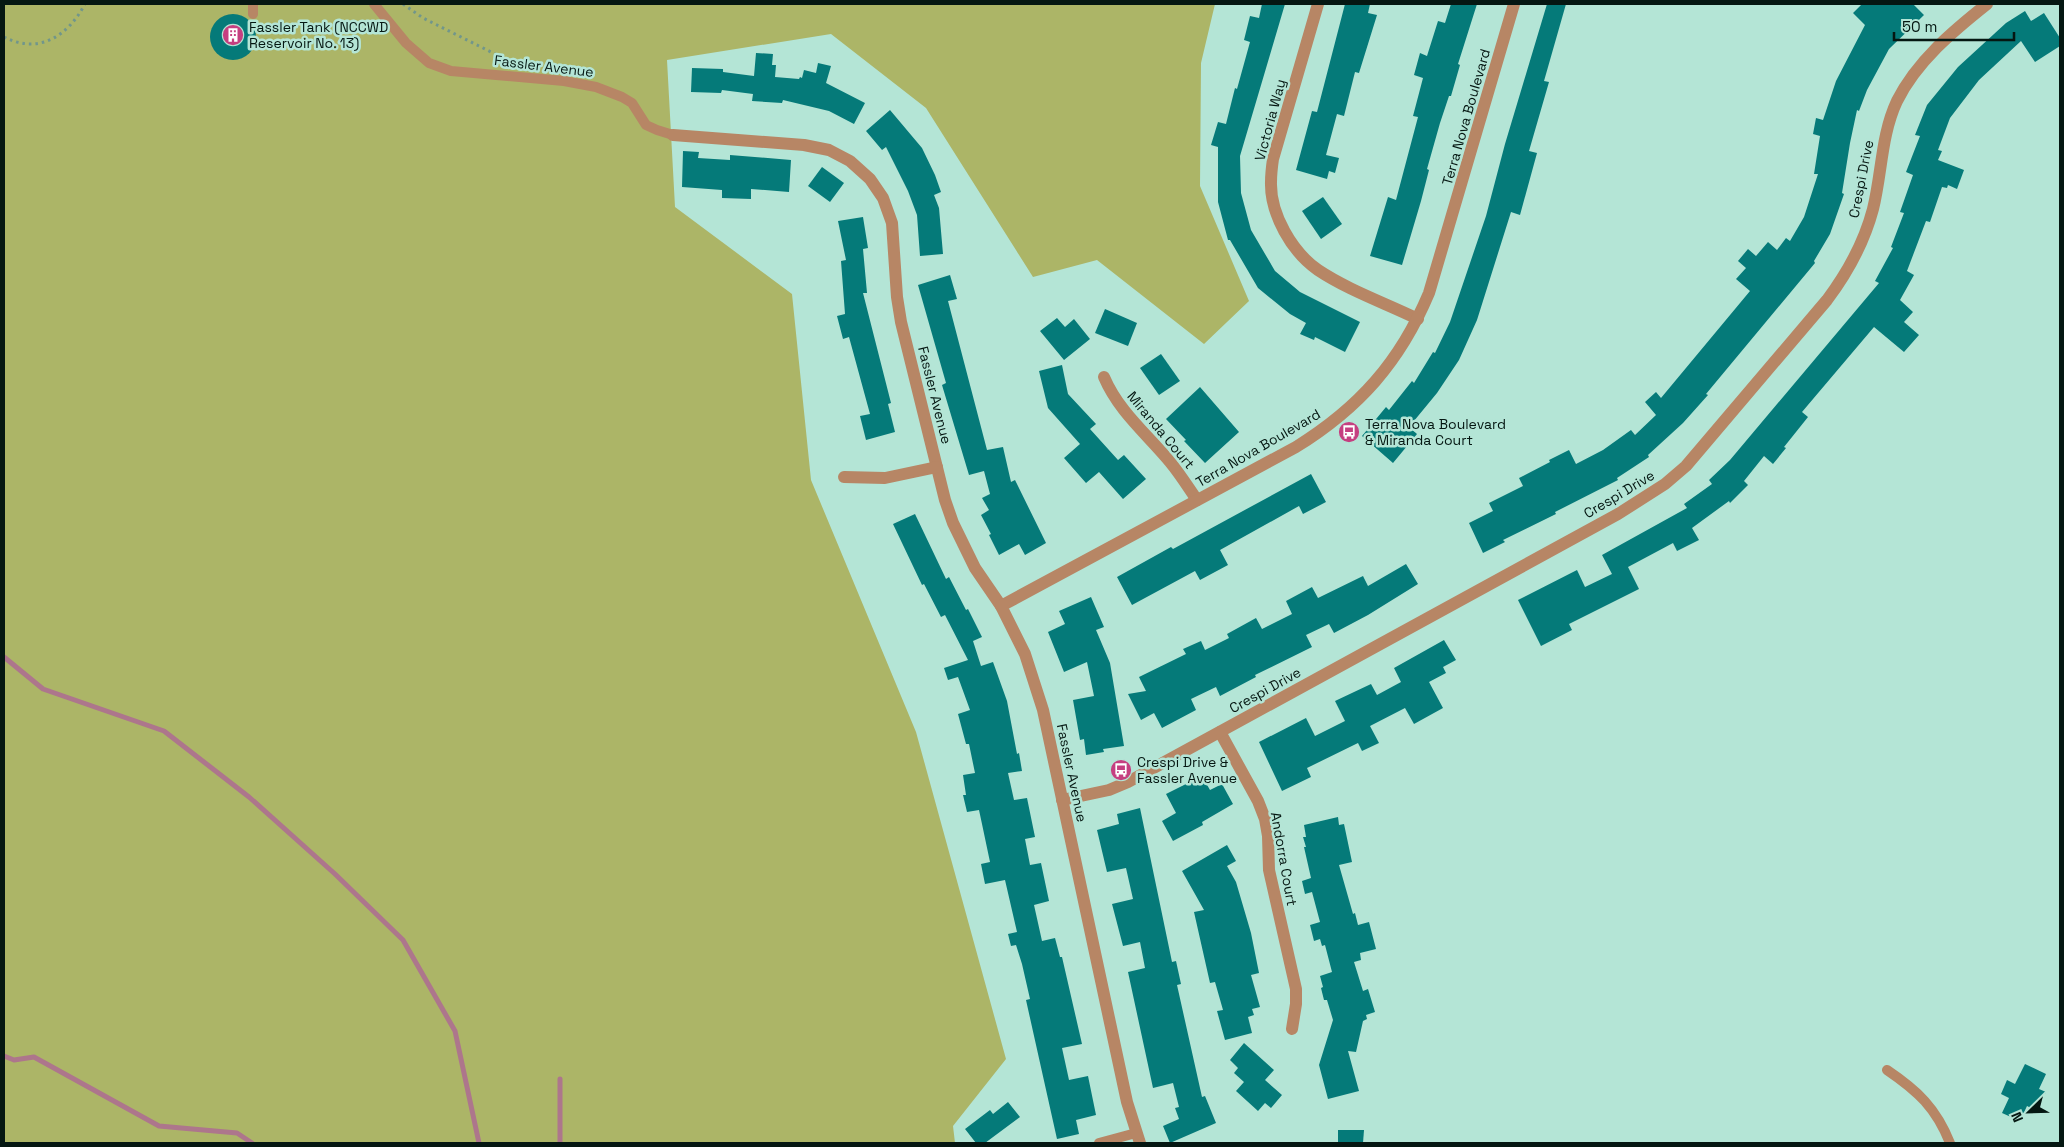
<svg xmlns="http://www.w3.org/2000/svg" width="2064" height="1147" viewBox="0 0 2064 1147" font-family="'Space Grotesk',sans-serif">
<rect width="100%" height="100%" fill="#b4e5d6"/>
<path fill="#acb567" d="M4,4H1215L1201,63L1200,186L1249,301L1204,344L1097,260L1033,277L926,108L831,34L667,60L675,207L792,294L811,480L916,732L1006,1059L953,1126L955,1143H4Z"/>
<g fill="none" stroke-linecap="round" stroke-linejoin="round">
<g stroke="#ad768c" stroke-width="5">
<path d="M4,657L43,689L164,731L249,797L335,874L403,940L455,1031L479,1143"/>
<path d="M4,1056L14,1060L34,1057L159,1126L237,1133L252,1143"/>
<path d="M560,1079V1143"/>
</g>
</g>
<g fill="#057a79">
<path d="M1262,4H1285L1240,156L1241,193L1251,230L1275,271L1300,292L1360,322L1345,352L1315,337L1314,340L1300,334L1306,323L1290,314L1258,288L1230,240H1228L1218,202V147L1211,145L1218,122L1226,124L1235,88L1237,89L1250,42L1244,40L1250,16L1259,18Z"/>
<path d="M1345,4H1370L1368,13L1377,15L1359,73L1355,72L1344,116L1337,114L1326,155L1339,158L1335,173L1329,171L1327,179L1296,170L1312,111L1317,112Z"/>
<path d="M1451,4H1477L1458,64L1460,65L1451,96H1449L1440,123L1427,169L1429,170L1421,201L1402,265L1370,256L1388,197L1396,200L1418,117L1413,116L1423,78L1414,75L1420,53L1427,56L1438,21L1445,23Z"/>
<path d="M1547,4H1566L1544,81L1549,82L1529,151L1537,153L1520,215L1511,212L1477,320L1459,360L1437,393L1409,427L1417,434L1393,463L1362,436L1386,407L1389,410L1412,381L1414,383L1433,352L1435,353L1450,322L1486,216L1505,144Z"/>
<path d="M1862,4H1913L1924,15L1889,49L1867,90L1859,111L1857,110L1850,143L1842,193L1844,194L1830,234L1814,261L1815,263L1706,394L1708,395L1683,423L1648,455L1649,457L1617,478L1618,480L1555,512L1556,514L1503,540L1505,542L1483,553L1469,523L1493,511L1489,503L1523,486L1519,478L1550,462L1549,460L1569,450L1576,464L1603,450L1631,430L1635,435L1656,415L1645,402L1656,392L1661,398L1750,291L1736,279L1746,268L1738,261L1748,249L1756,256L1768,242L1777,250L1786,238L1790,241L1804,217L1818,174H1814L1820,136L1813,134L1816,118L1823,120L1836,81L1865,25L1853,13Z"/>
<path d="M2025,11L2031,21L2044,13L2060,38V46L2035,62L2021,41L1979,80L1950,118L1938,150L1942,151L1938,160L1964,170L1957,189L1948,185L1947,188L1942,187L1930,222L1926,221L1907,271L1914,275L1900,300L1913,312L1904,322L1919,335L1904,352L1874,327L1802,412L1808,417L1784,447L1786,448L1773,464L1764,456L1744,481L1748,485L1730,503L1729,501L1692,528L1699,540L1677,551L1673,543L1628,567L1639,589L1569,624L1572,630L1541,646L1518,600L1577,570L1585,587L1612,574L1602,555L1687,508L1684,504L1712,484L1709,480L1730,460L1879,283L1875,281L1893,248L1891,247L1904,213L1900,212L1913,175L1906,172L1920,136L1915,135L1927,105L1958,67L2006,23Z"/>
<circle cx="233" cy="37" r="23"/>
<path d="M756,53L773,54L772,65H776L775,77L799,79L800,77L802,78L804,70L816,73L818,63L831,66L826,83L865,103L854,124L829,111L783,100L782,103L752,101L753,94L722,90L721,93L691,92L692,68L723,69V72L754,76Z"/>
<path d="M890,110L922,148L935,175L941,192L934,195L939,208L943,254L920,256L917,215L908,191L886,147L882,150L866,131Z"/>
<path d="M683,151L699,152L698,158L730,160V155L791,160L789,192L751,189V199L722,198V190L682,187Z"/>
<path d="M822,167L844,183L830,202L808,186Z"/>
<path d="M1323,197L1342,224L1321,239L1302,211Z"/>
<path d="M863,217L868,248L863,249L867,293H863L891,403L888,404L895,432L866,440L860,416L870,414L849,337L843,339L837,316L845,314L841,261L846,260L838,221Z"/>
<path d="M950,275L957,299L948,301L987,450L1003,447L1011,482L1015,480L1046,543L1025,555L1019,544L999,555L989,535L991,534L981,515L989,510L982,498L990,494L984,471L969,475L942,385L946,383L918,285Z"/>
<path d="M1105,309L1137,323L1128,346L1095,333Z"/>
<path d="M1057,318L1065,327L1074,319L1090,339L1064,360L1040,331Z"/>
<path d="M1161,354L1180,381L1159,395L1140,368Z"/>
<path d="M1062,365L1068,394L1096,424L1090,429L1118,460L1124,455L1146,479L1123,499L1099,472L1086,483L1064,458L1080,444L1048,408L1039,371Z"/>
<path d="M1200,387L1239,432L1205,463L1184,441L1186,440L1166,419Z"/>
<path d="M1311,474L1326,502L1303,514L1299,506L1220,550L1228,565L1200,580L1195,571L1132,605L1117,577L1171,547L1173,549Z"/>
<path d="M915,514L946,579L949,577L966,610L968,609L982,637L973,641L981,666L993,662L1007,701L1017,754L1019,753L1022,771L1008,773L1014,800L1027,798L1035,837L1025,839L1030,865L1041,863L1049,901L1034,905L1042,941L1055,938L1060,957H1062L1082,1044L1062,1048L1069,1080L1088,1076L1096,1115L1076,1120L1079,1134L1057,1139L1026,1000L1030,999L1022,964L1016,945L1011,946L1008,934L1017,932L1005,880L985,884L981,864L990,862L982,824L979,810L967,812L963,795H966L963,775L975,773L969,744H966L958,714L970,710L958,677L948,680L944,668L968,660L945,615L941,617L924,584L922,585L893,524Z"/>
<path d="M1406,564L1418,584L1368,615L1334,633L1329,624L1306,635L1312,647L1255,675L1256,677L1220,696L1216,687L1191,699L1196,710L1162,728L1154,713L1141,720L1128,694L1146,691L1139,677L1186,654L1183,649L1201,641L1205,650L1229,638L1227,634L1256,618L1262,629L1292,614L1286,601L1312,587L1318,598L1363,576L1368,586Z"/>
<path d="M1091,597L1104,627L1096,630L1110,663L1124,746L1103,749L1104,752L1086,755L1084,739L1080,740L1073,700L1094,696L1087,662L1064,672L1048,632L1065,624L1059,611Z"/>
<path d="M1444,640L1456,660L1443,667L1446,673L1429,682L1443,708L1414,724L1405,708L1370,726L1379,743L1362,751L1358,743L1307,768L1311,777L1282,791L1259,742L1306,718L1315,736L1345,721L1335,701L1371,684L1377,695L1401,682L1394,668Z"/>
<path d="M1202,776L1210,790L1222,784L1233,804L1202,822L1203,825L1173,841L1162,821L1176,813L1166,794Z"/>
<path d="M1140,808L1172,962L1176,961L1181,984L1177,985L1202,1097L1205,1096L1216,1123L1170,1143L1163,1126L1179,1119L1175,1108L1179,1107L1173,1083L1153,1088L1128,972L1145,968L1140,942L1123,946L1112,904L1133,899L1126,868L1107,872L1097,830L1119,824L1117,814Z"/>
<path d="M1338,817L1339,825L1344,824L1352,862L1339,865L1353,914L1355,913L1358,925L1369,922L1376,949L1360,953L1361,960L1354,962L1363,991L1368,989L1375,1012L1366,1015L1367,1019L1363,1021L1356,1052L1348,1051L1359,1091L1328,1099L1319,1065L1333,1020L1327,1000H1324L1321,988L1323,987L1320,976L1332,972L1325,945L1322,946L1320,939L1314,941L1310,925L1320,922L1312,892L1305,894L1302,881L1311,878L1304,847H1306L1303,837H1306L1304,825Z"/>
<path d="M1227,845L1236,861L1227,866L1236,882L1251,933L1259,973L1251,975L1260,1007L1252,1009L1254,1015L1248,1017L1252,1033L1225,1040L1217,1011L1223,1010L1215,982L1210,983L1194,912L1204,910L1182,871Z"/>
<path d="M1244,1043L1274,1070L1265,1080L1282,1095L1271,1108L1265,1103L1258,1111L1236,1091L1244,1082L1234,1073L1238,1068L1230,1060Z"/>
<path d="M2025,1064L2046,1074L2039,1089L2046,1092L2037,1111L2027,1106L2020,1121L2002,1113L2009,1098L2001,1094L2007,1080L2015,1084Z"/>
<path d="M1008,1102L1020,1117L985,1143H976L965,1129L990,1110L993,1114Z"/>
<path d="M1338,1130H1364L1363,1143H1338Z"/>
</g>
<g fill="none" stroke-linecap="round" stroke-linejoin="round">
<g stroke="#71968b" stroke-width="3" stroke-dasharray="2.5 4" stroke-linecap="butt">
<path d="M403,4L423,18L515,64"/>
<path d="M4,37C39,55 68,36 85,4"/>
</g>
<g stroke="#b78665" stroke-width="10">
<path d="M253,4V14"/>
<path d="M374,4L406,43L429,63L451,71L564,81L596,87L622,97L632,103L646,125L657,130L673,135"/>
<path d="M1887,1070C1918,1091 1936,1108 1950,1143"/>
<path d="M1099,1143L1136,1133"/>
</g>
<g stroke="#b78665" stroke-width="12">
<path d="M1318,4L1273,159C1272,166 1271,174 1271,182C1270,214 1292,252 1318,270C1348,290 1385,303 1418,319"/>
<path d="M673,135L804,145L829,150L850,161L870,179L883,198L892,223L897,297L901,322L945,500L953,523L975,568L1001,606"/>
<path d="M1104,377C1119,412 1147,434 1170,462C1180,474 1188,487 1197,500"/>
<path d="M844,477L885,478L937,467"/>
<path d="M1220,732L1258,801L1265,819L1268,836L1269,870L1296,989V1004L1292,1029"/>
</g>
<g stroke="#b78665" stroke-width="12">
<path d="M1062,800L1109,790L1128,782L1618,514L1665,484L1686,466L1827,300C1848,272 1864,243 1873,209C1882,173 1881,135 1897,101C1917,61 1953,31 1987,4"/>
<path d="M1140,1143L1127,1102L1043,710L1025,654L1001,606L1296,447C1359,408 1400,362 1429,293L1514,4"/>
</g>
</g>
<defs>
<g id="building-disc" transform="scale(1.125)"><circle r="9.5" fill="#c53f80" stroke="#b4e5d6"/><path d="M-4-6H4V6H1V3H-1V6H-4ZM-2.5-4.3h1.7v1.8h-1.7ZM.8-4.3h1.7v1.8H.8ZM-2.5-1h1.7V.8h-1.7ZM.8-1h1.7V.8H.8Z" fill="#fff"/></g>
<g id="bus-disc" transform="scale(1.125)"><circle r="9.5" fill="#c53f80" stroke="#b4e5d6"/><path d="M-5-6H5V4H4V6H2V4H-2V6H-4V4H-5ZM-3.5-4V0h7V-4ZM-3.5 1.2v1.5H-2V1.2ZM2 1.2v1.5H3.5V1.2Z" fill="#fff"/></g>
</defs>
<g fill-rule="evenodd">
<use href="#building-disc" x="233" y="35"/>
<use href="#bus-disc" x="1349" y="432"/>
<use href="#bus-disc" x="1121" y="770"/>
</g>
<g text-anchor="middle" stroke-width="5" stroke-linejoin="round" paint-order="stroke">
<g font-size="14" fill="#051712" stroke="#b4e5d6" text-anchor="start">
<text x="249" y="32">Fassler Tank (NCCWD<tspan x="249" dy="16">Reservoir No. 13)</tspan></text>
<text x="1365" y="429">Terra Nova Boulevard<tspan x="1365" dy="16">&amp; Miranda Court</tspan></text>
<text x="1137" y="767">Crespi Drive &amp;<tspan x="1137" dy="16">Fassler Avenue</tspan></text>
</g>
<g font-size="14" fill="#051712" stroke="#b4e5d6">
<text transform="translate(544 66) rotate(7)" y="5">Fassler Avenue</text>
<text transform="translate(1466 117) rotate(-74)" y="5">Terra Nova Boulevard</text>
<text transform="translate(1270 120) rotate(-75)" y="5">Victoria Way</text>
<text transform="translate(1861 179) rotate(-79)" y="5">Crespi Drive</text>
<text transform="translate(935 395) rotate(76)" y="5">Fassler Avenue</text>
<text transform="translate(1161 430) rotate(50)" y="5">Miranda Court</text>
<text transform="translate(1258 448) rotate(-30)" y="5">Terra Nova Boulevard</text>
<text transform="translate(1619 494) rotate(-31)" y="5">Crespi Drive</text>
<text transform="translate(1265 690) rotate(-29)" y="5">Crespi Drive</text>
<text transform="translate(1072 773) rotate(78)" y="5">Fassler Avenue</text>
<text transform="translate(1284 859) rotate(80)" y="5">Andorra Court</text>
</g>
</g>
<rect width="2064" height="1147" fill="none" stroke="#051712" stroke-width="10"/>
<g transform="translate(2029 1112) rotate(247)" stroke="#b4e5d6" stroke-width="4" paint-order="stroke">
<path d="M0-4L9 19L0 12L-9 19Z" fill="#051712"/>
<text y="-8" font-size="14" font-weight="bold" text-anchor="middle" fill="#051712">N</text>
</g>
<path d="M1894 32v8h120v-8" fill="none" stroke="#051712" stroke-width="2.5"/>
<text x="1902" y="32" font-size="15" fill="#051712" stroke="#b4e5d6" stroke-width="4" paint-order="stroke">50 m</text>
</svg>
